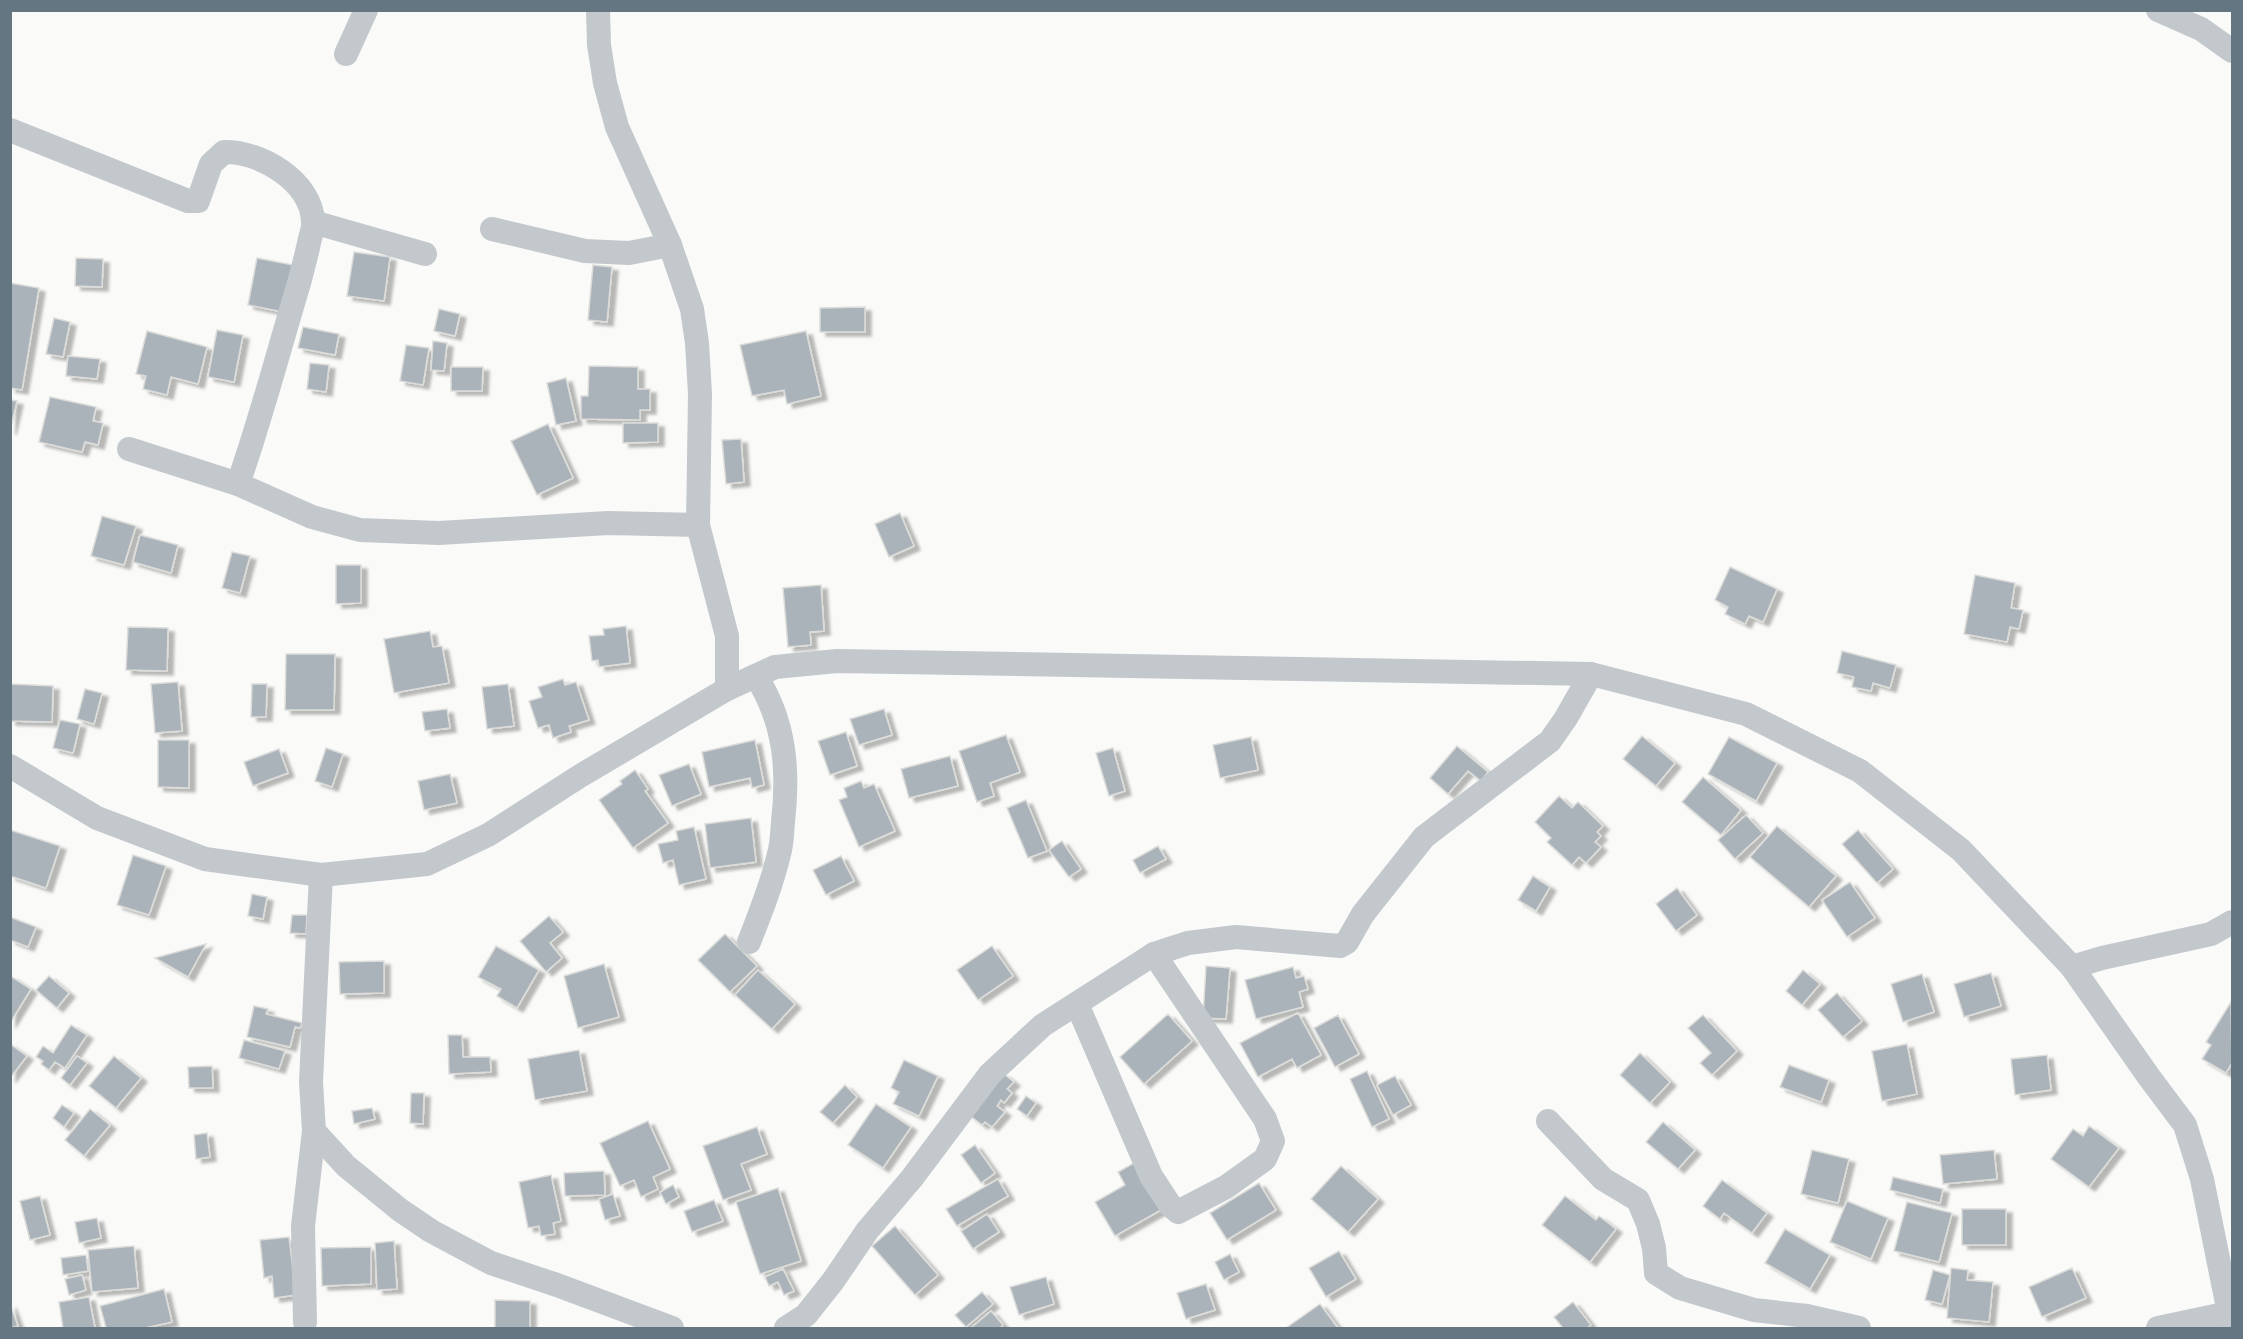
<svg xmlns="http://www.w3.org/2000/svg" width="2243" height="1339" viewBox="0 0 2243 1339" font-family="Manrope,sans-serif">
<defs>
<filter id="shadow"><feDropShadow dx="6" dy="4" stdDeviation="1.5" flood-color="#0004"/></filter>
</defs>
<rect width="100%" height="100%" fill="#fafaf8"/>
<g fill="#aab3b9" stroke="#dcdcda" stroke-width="1.5" filter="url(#shadow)">
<path d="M354,252L390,257L384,301L347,296Z"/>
<path d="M76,258L103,259L102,287L75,286Z"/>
<path d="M257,258L293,265L283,312L248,305Z"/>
<path d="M593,265L612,267L607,322L588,320Z"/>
<path d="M10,283L39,288L22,390L10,388Z"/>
<path d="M865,307V332H820V308Z"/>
<path d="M439,309L460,314L455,336L434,331Z"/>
<path d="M54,318L70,322L63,357L46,354Z"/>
<path d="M303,327L339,334L335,355L298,348Z"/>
<path d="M217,330L243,335L234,382L208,377Z"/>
<path d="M147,331L207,347L198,384L171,377L167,395L143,389L146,376L136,374Z"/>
<path d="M806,331L821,396L787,404L784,390L752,396L740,345Z"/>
<path d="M433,341L447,343L444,371L431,370Z"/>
<path d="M406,345L429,348L423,385L400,381Z"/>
<path d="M68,356L100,359L97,379L66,376Z"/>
<path d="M310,363L329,365L326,392L307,389Z"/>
<path d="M589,366L638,367V389H650V410H640V420L581,419V396H588Z"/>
<path d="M451,367H483L482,391H451Z"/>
<path d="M566,378L576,421L556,425L547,383Z"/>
<path d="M50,397L96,407L93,421L103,423L98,445L85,442L82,452L39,442Z"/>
<path d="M10,400L17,401L10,431Z"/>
<path d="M623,423H658V442L623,443Z"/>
<path d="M548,424L573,478L537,495L511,441Z"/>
<path d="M741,439L744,482L726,484L722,440Z"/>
<path d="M900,513L914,546L889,557L875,524Z"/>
<path d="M102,516L136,526L124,565L91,556Z"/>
<path d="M140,535L178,545L171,573L133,562Z"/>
<path d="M232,552L250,556L240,593L222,588Z"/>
<path d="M336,565H361V603L336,604Z"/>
<path d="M1730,567L1777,589L1763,622L1749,616L1745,624L1725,614L1728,607L1715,600Z"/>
<path d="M1975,575L2015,583L2011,608L2023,610L2019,629L2010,627L2007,642L1964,634Z"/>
<path d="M821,585L824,631L810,632L811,645L788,647L783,588Z"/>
<path d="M626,626L630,663L599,667L598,660L592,661L589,636L604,635L603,629Z"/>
<path d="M128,627L168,628L167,671L126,670Z"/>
<path d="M430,631L433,647L442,646L449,683L394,693L384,639Z"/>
<path d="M1842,651L1896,665L1890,688L1873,683L1871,691L1852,687L1854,677L1837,673Z"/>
<path d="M286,654H335L334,710H285Z"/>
<path d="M563,679L565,685L576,682L589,720L569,726L571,732L553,738L549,725L538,728L529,701L542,697L538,687Z"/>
<path d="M178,682L182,731L155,733L151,684Z"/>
<path d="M10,684L53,686L52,722L10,721Z"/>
<path d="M252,684H267L266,717H251Z"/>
<path d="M508,684L514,726L487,729L482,687Z"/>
<path d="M85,689L102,693L94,724L77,719Z"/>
<path d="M447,709L450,728L425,731L422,712Z"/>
<path d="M884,709L892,735L859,745L850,719Z"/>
<path d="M60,720L80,724L73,753L53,748Z"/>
<path d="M846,732L857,766L830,775L818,741Z"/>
<path d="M1006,735L1020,772L990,783L994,796L977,802L959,751Z"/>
<path d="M1642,736L1675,763L1656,786L1623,759Z"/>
<path d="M1251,737L1258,770L1220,778L1213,745Z"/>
<path d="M1729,737L1777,763L1756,801L1708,774Z"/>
<path d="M158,740H189V788L158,787Z"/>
<path d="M755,740L764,785L752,788L750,778L709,787L702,752Z"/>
<path d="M1457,746L1488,772L1481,781L1468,771L1448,794L1430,778Z"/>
<path d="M326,748L343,754L332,787L315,781Z"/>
<path d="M1113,748L1125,791L1109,796L1096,753Z"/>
<path d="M279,749L288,773L253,786L244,762Z"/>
<path d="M950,756L958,786L909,798L901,769Z"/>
<path d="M689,764L701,794L672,806L659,775Z"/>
<path d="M635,770L648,789L645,791L668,823L633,848L599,800L622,784L620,781Z"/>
<path d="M450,774L457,803L424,810L418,781Z"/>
<path d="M1703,777L1741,810L1721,835L1682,802Z"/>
<path d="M861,781L864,788L874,784L895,831L859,847L839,800L847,797L844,788Z"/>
<path d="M1559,796L1572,808L1578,802L1603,826L1597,832L1601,836L1595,842L1601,847L1586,863L1579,857L1572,865L1547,842L1551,838L1535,822Z"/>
<path d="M1026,800L1047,851L1028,858L1007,808Z"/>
<path d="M1746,815L1763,833L1735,859L1718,840Z"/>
<path d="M751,818L756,862L710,868L705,824Z"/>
<path d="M1777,826L1836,876L1809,907L1750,857Z"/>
<path d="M694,827L706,879L679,885L673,860L663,863L658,844L678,840L676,831Z"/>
<path d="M10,830L60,846L46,888L10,876Z"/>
<path d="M1858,830L1893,869L1877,883L1842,844Z"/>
<path d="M1062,841L1081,869L1069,877L1049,850Z"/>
<path d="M1158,846L1166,859L1140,873L1133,860Z"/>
<path d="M133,855L166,866L149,915L117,905Z"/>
<path d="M841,856L854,881L826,895L813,870Z"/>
<path d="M1533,876L1550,887L1536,911L1518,900Z"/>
<path d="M1850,882L1875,918L1847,937L1822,900Z"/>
<path d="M1677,888L1697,915L1676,931L1656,904Z"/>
<path d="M252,894L267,897L263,919L248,916Z"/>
<path d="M292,915H307L306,934L290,933Z"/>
<path d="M549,916L563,932L550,943L562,958L546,972L520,941Z"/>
<path d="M10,917L36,927L28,947L10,940Z"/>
<path d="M725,934L757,966L730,992L698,960Z"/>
<path d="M206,944L188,977L155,958Z"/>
<path d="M496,946L539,970L517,1008L497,996L501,989L478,977Z"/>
<path d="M992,946L1013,976L978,1000L957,970Z"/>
<path d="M384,961V993L340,994L339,962Z"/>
<path d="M604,964L619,1017L578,1028L564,976Z"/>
<path d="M1206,966L1230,968L1226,1019L1203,1018Z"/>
<path d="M1293,967L1296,978L1304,976L1308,989L1299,992L1303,1007L1256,1019L1245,980Z"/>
<path d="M758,970L795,1004L772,1029L735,995Z"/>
<path d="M1803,970L1820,984L1802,1005L1786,991Z"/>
<path d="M1991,973L2001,1006L1964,1017L1954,984Z"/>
<path d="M1922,974L1934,1012L1903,1022L1891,984Z"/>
<path d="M49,976L69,993L57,1008L36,990Z"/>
<path d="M12,977L31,989L10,1023V979Z"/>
<path d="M1837,993L1862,1021L1843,1037L1818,1010Z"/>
<path d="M2231,1002L2232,1063L2226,1073L2202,1059L2211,1045L2206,1042Z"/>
<path d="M254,1006L268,1009L266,1014L302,1023L300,1028L295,1027L290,1047L247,1037Z"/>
<path d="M1298,1013L1321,1055L1297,1068L1292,1059L1258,1077L1240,1043Z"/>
<path d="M1168,1014L1192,1041L1144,1084L1120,1057Z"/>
<path d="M1338,1015L1359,1054L1335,1067L1314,1028Z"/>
<path d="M1703,1015L1737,1051L1712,1075L1700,1063L1711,1053L1688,1028Z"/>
<path d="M71,1025L87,1035L65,1068L55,1062L49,1070L41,1064L43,1061L36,1057L43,1046L53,1053Z"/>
<path d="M448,1035H462L463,1057H490L491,1072L449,1074Z"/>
<path d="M244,1040L285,1051L279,1069L239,1058Z"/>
<path d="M10,1044L27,1056L10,1078Z"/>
<path d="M1907,1044L1917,1094L1882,1101L1872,1051Z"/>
<path d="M579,1050L587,1091L535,1100L528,1059Z"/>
<path d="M1640,1053L1670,1082L1650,1103L1620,1075Z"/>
<path d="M2047,1055L2051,1090L2015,1095L2011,1059Z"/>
<path d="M77,1056L87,1063L70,1085L61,1078Z"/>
<path d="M114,1056L141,1078L116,1108L89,1086Z"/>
<path d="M904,1060L938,1076L919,1116L893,1104L899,1092L891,1088Z"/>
<path d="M1789,1065L1829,1080L1821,1102L1780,1087Z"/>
<path d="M212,1066L213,1088H189L188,1067Z"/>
<path d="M1367,1071L1389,1119L1372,1127L1350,1079Z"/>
<path d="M1004,1074L1014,1082L1007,1089L1012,1093L1004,1103L1001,1100L997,1106L1005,1112L992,1127L985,1122L982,1125L969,1115Z"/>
<path d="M1395,1076L1411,1105L1393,1115L1377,1085Z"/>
<path d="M845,1085L857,1097L833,1123L820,1112Z"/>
<path d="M411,1093H424L423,1124L410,1123Z"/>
<path d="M1026,1096L1036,1103L1027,1116L1017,1109Z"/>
<path d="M876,1104L911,1127L883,1168L848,1145Z"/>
<path d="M62,1105L74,1113L64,1127L53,1118Z"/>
<path d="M372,1108L375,1119L354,1124L352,1111Z"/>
<path d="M90,1109L110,1125L84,1156L65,1140Z"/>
<path d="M648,1121L670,1169L653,1177L658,1189L641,1197L634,1180L620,1186L600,1143Z"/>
<path d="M1663,1122L1695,1150L1678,1169L1646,1142Z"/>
<path d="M2089,1126L2119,1148L2089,1187L2051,1159L2073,1129L2083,1136Z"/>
<path d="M757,1127L767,1154L741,1164L751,1190L723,1200L703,1146Z"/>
<path d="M207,1133L210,1157L196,1159L194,1135Z"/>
<path d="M975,1145L995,1173L981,1183L961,1155Z"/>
<path d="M1812,1150L1849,1159L1838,1203L1801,1194Z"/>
<path d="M1994,1150L1997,1179L1943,1184L1940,1155Z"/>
<path d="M1134,1163L1161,1210L1115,1236L1095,1202L1125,1185L1118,1172Z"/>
<path d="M1341,1166L1378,1199L1348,1232L1311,1199Z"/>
<path d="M604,1171L605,1195L565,1196L564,1173Z"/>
<path d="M551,1175L561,1221L553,1223L555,1234L541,1236L539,1226L528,1228L519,1182Z"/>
<path d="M1893,1177L1943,1189L1940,1203L1890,1190Z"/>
<path d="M998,1179L1008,1196L957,1226L946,1209Z"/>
<path d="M1722,1180L1767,1213L1752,1233L1724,1213L1720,1219L1703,1206Z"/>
<path d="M1259,1183L1276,1210L1227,1240L1210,1213Z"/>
<path d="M673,1185L679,1197L666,1204L660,1192Z"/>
<path d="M778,1188L801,1261L760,1274L736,1202Z"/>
<path d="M613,1194L620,1216L605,1220L599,1199Z"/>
<path d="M40,1196L50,1235L30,1240L20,1201Z"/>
<path d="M1565,1196L1596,1220L1599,1216L1616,1229L1590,1262L1542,1225Z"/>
<path d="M714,1200L723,1221L692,1232L684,1211Z"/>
<path d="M1847,1201L1888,1218L1871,1259L1830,1242Z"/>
<path d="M1907,1202L1952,1213L1939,1262L1894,1251Z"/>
<rect x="1962" y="1209" width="44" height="36"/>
<path d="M987,1214L999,1232L973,1249L961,1231Z"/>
<path d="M97,1218L101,1238L79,1243L75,1222Z"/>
<path d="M895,1226L938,1275L915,1295L872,1246Z"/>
<path d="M1785,1229L1830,1255L1810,1289L1765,1263Z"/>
<path d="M289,1237L296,1295L274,1298L272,1276L264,1278L260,1240Z"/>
<path d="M394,1241L397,1289L377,1290L375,1243Z"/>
<path d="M134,1246L138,1288L92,1292L88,1250Z"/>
<path d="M371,1247V1284L322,1286L321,1248Z"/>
<path d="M1339,1251L1356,1279L1326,1297L1309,1268Z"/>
<path d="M1230,1254L1239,1272L1224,1280L1215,1262Z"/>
<path d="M86,1255L88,1271L63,1275L61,1258Z"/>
<path d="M1951,1268L1968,1270L1967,1280L1993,1282L1989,1322L1947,1318Z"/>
<path d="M2072,1268L2086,1298L2042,1317L2029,1287Z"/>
<path d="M783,1269L794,1291L784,1295L778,1282L769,1286L765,1277Z"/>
<path d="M1933,1270L1950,1275L1942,1304L1925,1300Z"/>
<path d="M82,1275L86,1290L69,1295L65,1279Z"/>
<path d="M1046,1277L1054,1304L1019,1315L1010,1287Z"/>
<path d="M1206,1284L1215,1310L1186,1319L1177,1293Z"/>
<path d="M164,1289L172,1322L145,1328H106L100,1306Z"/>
<path d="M982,1292L993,1304L966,1327L955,1315Z"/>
<path d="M89,1297L95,1328H63L59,1302Z"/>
<path d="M495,1300L530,1301V1328H495Z"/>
<path d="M1573,1302L1591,1325L1587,1328H1563L1554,1317Z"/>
<path d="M10,1304L18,1326L11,1328H10Z"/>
<path d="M1320,1304L1338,1328H1286Z"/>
<path d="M991,1311L1003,1325L1000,1328H971Z"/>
</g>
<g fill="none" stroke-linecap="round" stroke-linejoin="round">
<g stroke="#c3c8cc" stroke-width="24">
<path d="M598,10L599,45L605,83L617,127L670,245L692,309L697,343L700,394L698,525L727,636V689"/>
<path d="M2158,10L2201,29L2232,51"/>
<path d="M346,54L366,10"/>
<path d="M10,130L188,201H198L211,164L224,152C260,151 311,181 313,221C314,228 310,237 309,243C304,266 298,288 291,310C274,368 258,427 238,484"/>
<path d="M313,222L425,254"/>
<path d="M492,229L585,251L629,253L670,245"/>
<path d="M129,449L238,484L312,517L360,530L439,533L608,523L698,525"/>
<path d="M10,766L97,818L205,859L321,875L427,864L488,835L580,776L727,689L775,667L837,661L1591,674L1746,714L1860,771L1961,850L2072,967L2149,1077L2185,1125L2202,1179L2232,1328"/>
<path d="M321,875L311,1082L314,1131L346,1166L400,1210L431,1231L491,1263L557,1285L672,1328"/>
<path d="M749,942C760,914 772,884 779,854C782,844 782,833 783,822C789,769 785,722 756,676"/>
<path d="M2072,967L2102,958L2211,934L2232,922"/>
<path d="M1077,1004L1151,1176L1170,1205L1178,1212L1226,1187L1265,1159L1273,1141L1265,1119L1154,954"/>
<path d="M1548,1121L1603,1179L1638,1200L1648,1224L1654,1248L1656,1273L1680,1288L1754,1310L1807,1316L1859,1328"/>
<path d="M305,1322L303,1226L314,1131"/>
<path d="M786,1328L806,1315L833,1281L867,1231L912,1178L990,1074L1043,1025L1154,954L1188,943L1236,937L1340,946L1347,942L1363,914L1424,837L1550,741L1566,718L1591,674"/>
<path d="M2158,1328L2229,1313"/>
</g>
</g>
<rect width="2243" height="1339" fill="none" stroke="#657683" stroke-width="24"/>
</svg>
